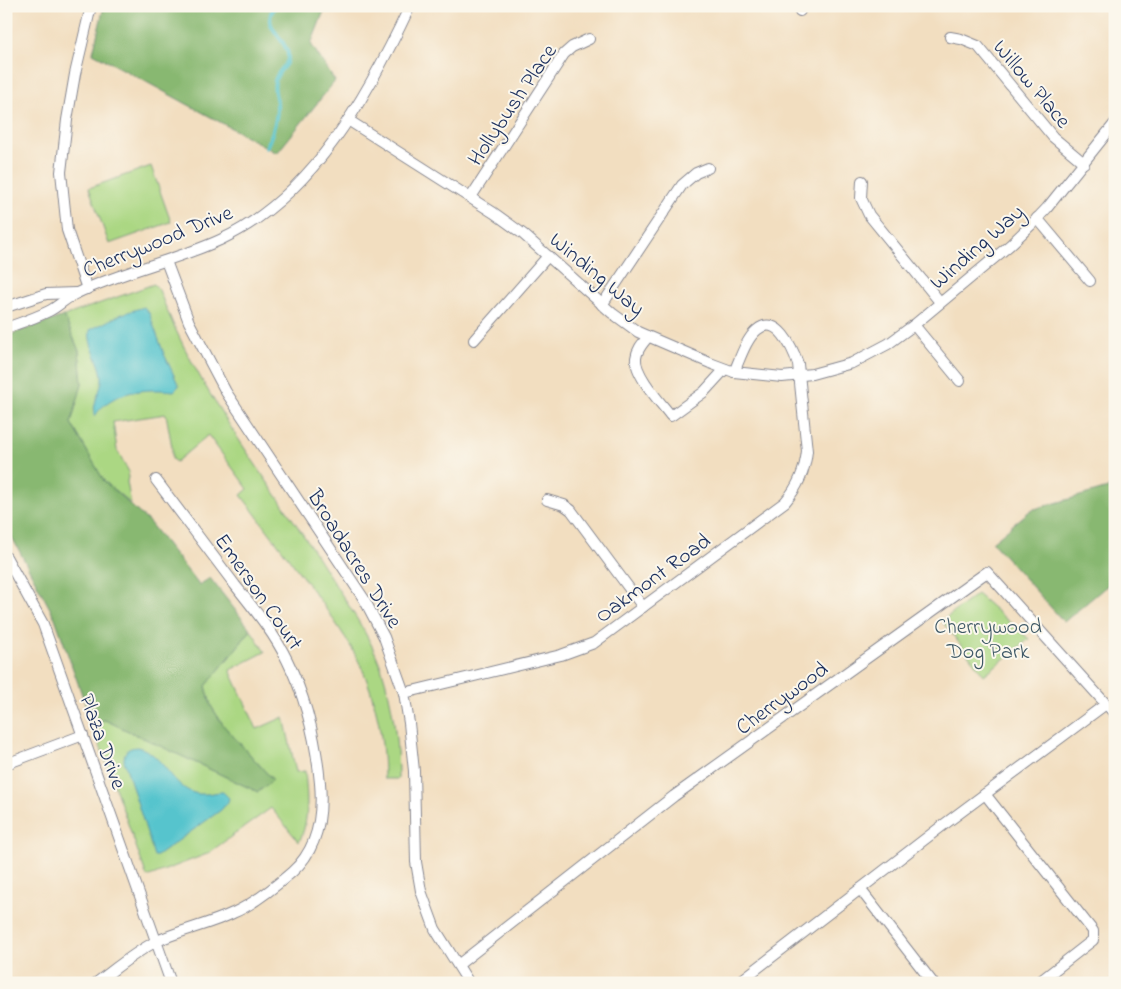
<svg xmlns="http://www.w3.org/2000/svg" width="1121" height="989" viewBox="0 0 1121 989" font-family="'Indie Flower',sans-serif">
<rect width="100%" height="100%" fill="#fbf7ec"/>
<filter id="ink" filterUnits="userSpaceOnUse"><feTurbulence type="fractalNoise" baseFrequency=".02" numOctaves="2"/><feDisplacementMap in="SourceGraphic" scale="10" xChannelSelector="R" yChannelSelector="G"/><feConvolveMatrix kernelMatrix="1 2 1 2 8 2 1 2 1" color-interpolation-filters="sRGB"/></filter>
<filter id="wash" filterUnits="userSpaceOnUse"><feTurbulence type="fractalNoise" baseFrequency=".0096" numOctaves="4" result="noise"/><feDisplacementMap in="SourceGraphic" scale="20" xChannelSelector="R" yChannelSelector="G"/><feGaussianBlur stdDeviation="1.12" result="paint"/><feColorMatrix in="noise" values="0 0 0 0 0 0 0 0 0 0 0 0 0 0 0 0 0 1.4 0 .05"/><feComposite in="paint" operator="in"/></filter>
<g filter="url(#wash)">
<rect width="100%" height="100%" fill="#f2dec0"/>
<g fill="#abd783" stroke="#638370">
<path d="M151,166L171,222L109,244L89,188Z"/>
<path d="M154,284L159,290C198,395 271,481 329,575C348,605 369,634 381,667C393,703 398,742 398,779H384C384,744 378,710 366,678C356,651 338,626 321,602C295,566 268,531 241,495L248,489L208,435L176,462L172,459V447L166,414L113,422L117,450L129,472L127,482L131,504L104,481L71,423L82,383L79,351L64,316Z"/>
<path d="M977,594L1029,639L984,675L942,621Z"/>
<path d="M251,630L265,652L230,670L257,729L284,717L296,772L305,771C307,795 310,820 299,842L271,808L207,854L147,877L92,723L105,720L258,792L273,780L224,726L211,706L206,686Z"/>
</g>
<g fill="#88b871" stroke="#527468">
<path d="M104,6H326L311,44L335,81L277,153L93,53Z"/>
<path d="M64,316L79,351L82,384L71,423L104,481L149,522L199,585L210,578L251,630L206,686L211,706L224,726L273,780L258,792L105,720L92,723L55,618L6,526V336Z"/>
<path d="M1115,486V579L1064,622L992,542L1031,510Z"/>
</g>
<g fill="#57c4cd" stroke="#397a96">
<path d="M144,307L149,313L164,354L179,386L174,391C146,388 111,390 95,416C91,402 103,390 102,377C101,361 87,346 90,330L122,314Z"/>
<path d="M137,747C164,752 172,791 199,794C208,795 215,792 223,792L229,798L228,802L221,810L157,856H154L150,842L124,761C124,751 127,748 137,747Z"/>
</g>
<g fill="none" stroke-linecap="round" stroke-linejoin="round">
<path stroke="#57c4cd" stroke-width="4" d="M266,148C272,135 278,118 277,103C276,96 273,88 275,81C277,70 290,65 288,54C284,35 260,27 275,6"/>
</g>
</g>
<g filter="url(#ink)">
<g fill="none" stroke-linecap="round" stroke-linejoin="round">
<g stroke="#86868f" stroke-width="12">
<g id="minor">
<path d="M798,6L800,11"/>
<path d="M950,37L961,39L978,46L1053,137L1084,163"/>
<path d="M348,120L494,213L523,234L612,313L638,332L710,363L734,372L782,377L812,374L852,363L888,344L914,325L1010,245L1031,225L1047,208L1115,123"/>
<path d="M862,181L861,198L869,215L940,302"/>
<path d="M471,197L564,54L572,47L589,39"/>
<path d="M1037,218L1090,281"/>
<path d="M166,261L189,322L226,392L364,599L384,637L404,693L409,723L414,771L416,862L421,891L435,929L469,983"/>
<path d="M87,289L67,230L61,172L67,120L75,74L91,6"/>
<path d="M602,305L682,185L696,173L708,168"/>
<path d="M6,307L46,294L76,293"/>
<path d="M914,325L960,381"/>
<path d="M6,328C20,323 35,318 49,311C59,306 67,297 77,293C123,271 174,261 220,240C313,197 368,95 410,6"/>
<path d="M648,337C643,343 637,349 636,358C634,374 661,403 671,416L704,392L725,369"/>
<path d="M474,340L548,256"/>
<path d="M547,500L564,505L571,510L643,607"/>
<path d="M6,557L43,624L171,983"/>
<path d="M404,693L561,655L594,643L785,502C798,487 805,471 807,451L798,364C793,349 777,313 757,330C746,339 740,359 734,372"/>
<path d="M6,764L83,735"/>
<path d="M985,794L1093,931V940L1038,983"/>
<path d="M860,889L933,983"/>
<path d="M458,965L674,796L987,572L1115,714"/>
<path d="M96,983C115,969 134,953 155,942C180,930 208,925 233,913C252,905 276,886 292,872C318,849 323,816 320,783C316,740 306,698 287,660C274,633 254,609 235,585C209,550 182,515 156,480"/>
<path d="M738,983L942,826L1106,704"/>
</g>
</g>
<use href="#minor" stroke="#fff" stroke-width="10"/>
</g>
</g>
<g text-anchor="middle" stroke-width="4" stroke-linejoin="round" paint-order="stroke">
<g font-size="22" fill="#1b2f5e" stroke="#fbf7ec">
<text transform="translate(1033 83) rotate(50)" y="8">Willow Place</text>
<text transform="translate(511 104) rotate(-56)" y="8">Hollybush Place</text>
<text transform="translate(157 240) rotate(-22)" y="8">Cherrywood Drive</text>
<text transform="translate(976 246) rotate(-41)" y="8">Winding Way</text>
<text transform="translate(598 273) rotate(40)" y="8">Winding Way</text>
<text transform="translate(356 558) rotate(58)" y="8">Broadacres Drive</text>
<text transform="translate(652 577) rotate(-36)" y="8">Oakmont Road</text>
<text transform="translate(260 591) rotate(55)" y="8">Emerson Court</text>
<text transform="translate(781 697) rotate(-36)" y="8">Cherrywood</text>
<text transform="translate(104 741) rotate(70)" y="8">Plaza Drive</text>
</g>
<g font-size="22" fill="#3f5967" stroke="#fbf7ec">
<text x="988" y="633">Cherrywood<tspan x="988" dy="25">Dog Park</tspan></text>
</g>
</g>
<rect width="1121" height="989" fill="none" stroke="#fbf7ec" stroke-width="25"/>
</svg>
